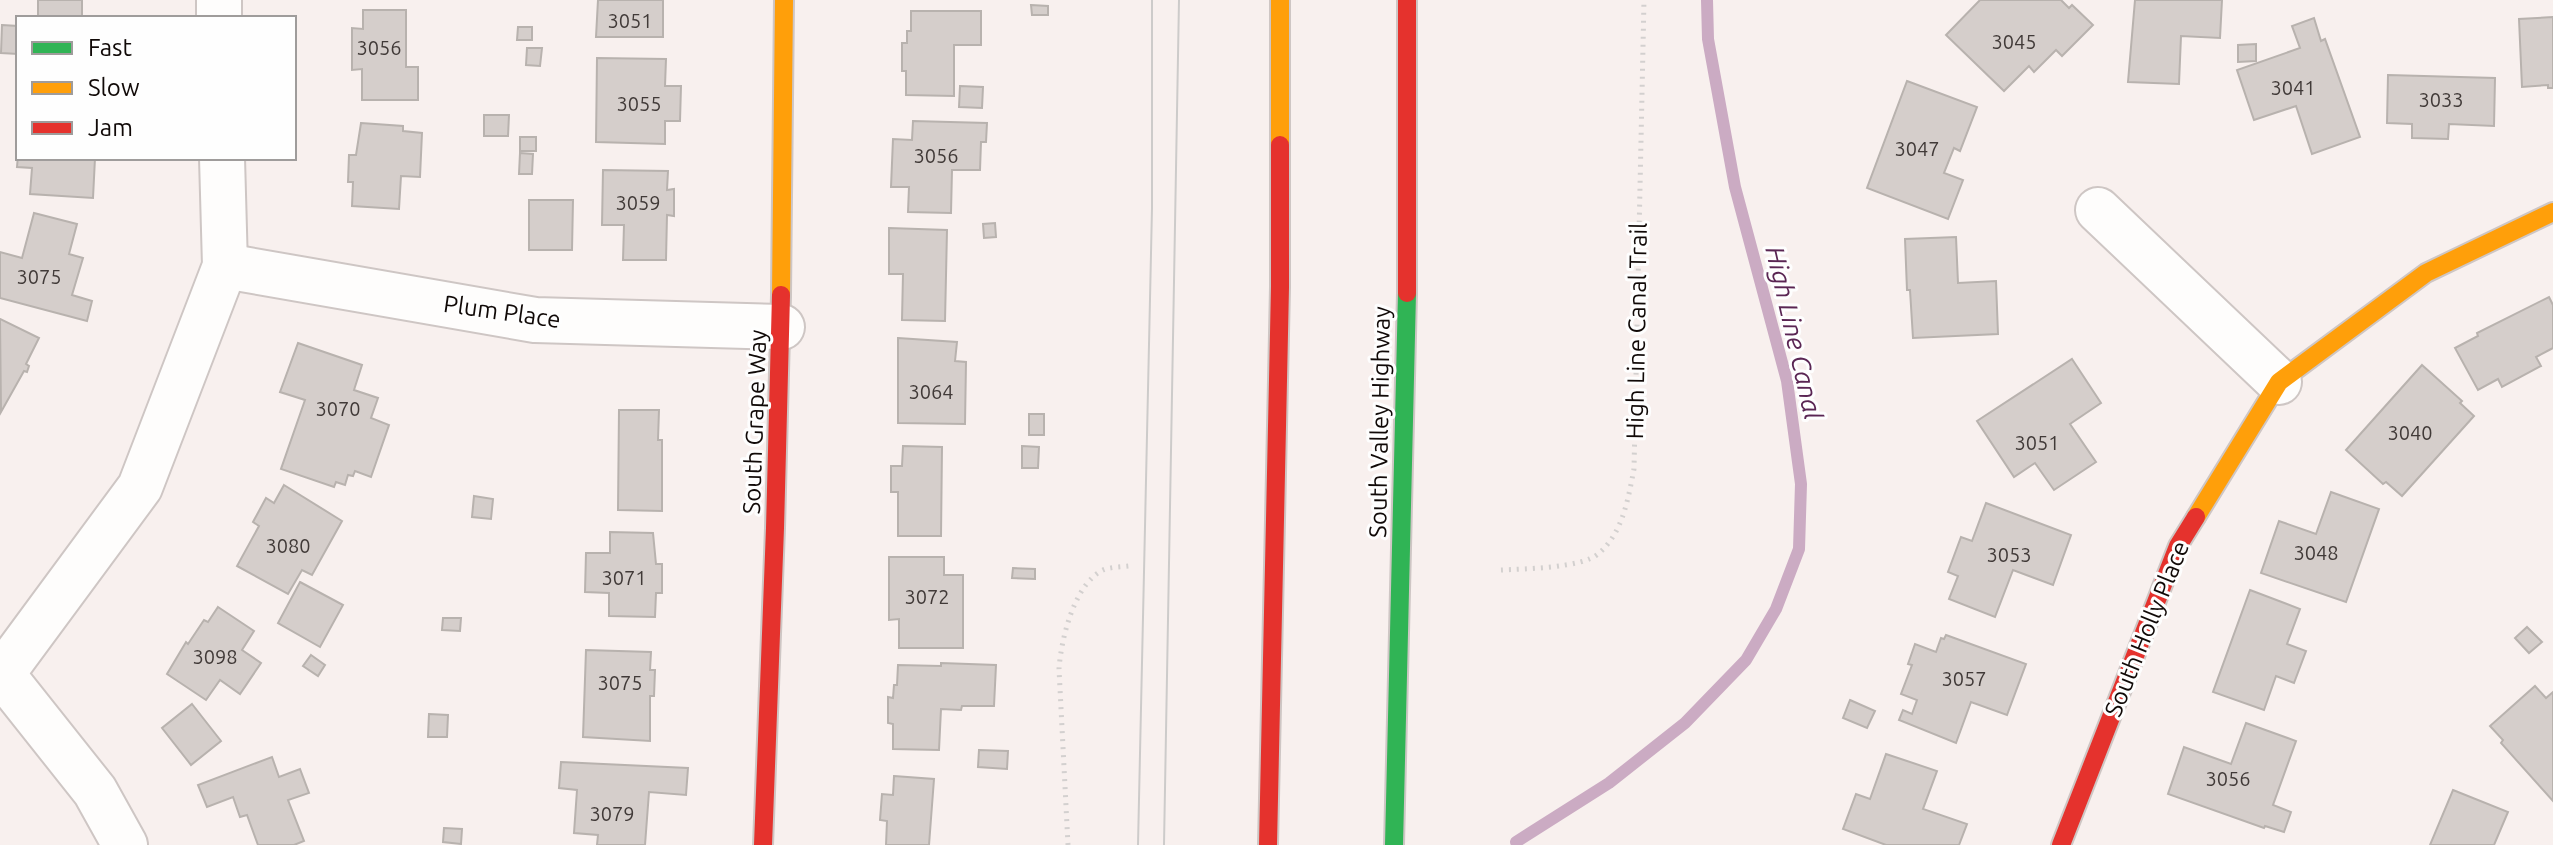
<svg xmlns="http://www.w3.org/2000/svg" width="2553" height="845" viewBox="0 0 2553 845" font-family="Ubuntu,sans-serif">
<rect width="100%" height="100%" fill="#f8f0ee"/>
<g fill="none" stroke-linecap="round" stroke-linejoin="round">
<path stroke="#cbabc3" stroke-width="12" d="M1516,842L1609,783L1685,723L1746,660L1776,609L1799,549L1801,484L1787,381L1735,187L1708,39L1707,0"/>
</g>
<g fill="#d5cecb" stroke="#b8b2ae" stroke-width="2">
<rect x="38" y="0" width="44" height="18"/>
<path d="M598,0H663V37H596Z"/>
<path d="M1980,0H2061L2069,8L2072,5L2093,25L2062,56L2056,50L2034,72L2029,66L2004,91L1946,35Z"/>
<path d="M2135,0H2222L2220,38L2181,36L2179,84L2128,82Z"/>
<path d="M1031,5L1048,6V15H1032Z"/>
<path d="M363,10H406V67H418V100H362V69L352,70V28L363,29Z"/>
<path d="M911,11H981V45H954V96L906,95V71H902V43H907V31H911Z"/>
<path d="M2553,17V88H2548V85L2522,87L2519,19Z"/>
<path d="M2314,18L2321,41L2325,39L2360,137L2312,154L2296,106L2254,120L2237,70L2300,48L2292,26Z"/>
<path d="M2,25L18,26V54L1,53Z"/>
<path d="M518,27H532V40H517Z"/>
<path d="M2256,44V61L2238,62V45Z"/>
<path d="M527,48H542L540,66L526,65Z"/>
<path d="M597,58L666,59L665,86H681L680,121H665V144L596,142Z"/>
<path d="M2388,75L2495,78L2494,126L2449,124L2448,139L2412,138V124L2387,123Z"/>
<path d="M1907,81L1977,107L1960,151L1954,148L1944,173L1963,180L1948,219L1867,188Z"/>
<path d="M960,86L983,87L982,108L959,107Z"/>
<path d="M484,115H509L508,136H484Z"/>
<path d="M913,121L987,123L986,142H981L980,170H952L951,213L908,212L909,187H891L893,139L912,140Z"/>
<path d="M361,123L403,126V131L422,133L420,177L401,176L399,209L352,206L353,182H348L349,155H356Z"/>
<rect x="520" y="137" width="16" height="14"/>
<path d="M520,153L533,154L532,174H519Z"/>
<path d="M18,155V158H95L93,198L30,194L32,168L17,167Z"/>
<path d="M603,170L668,171L667,190L674,189V216L667,215L666,260H623L624,225H602Z"/>
<path d="M529,200H573L572,250H529Z"/>
<path d="M34,213L77,224L69,254L83,258L72,295L92,301L87,321L0,298V252L22,258Z"/>
<path d="M995,223L996,237L984,238L983,224Z"/>
<path d="M889,228L947,230L945,321L902,320L903,274H889Z"/>
<path d="M1956,237L1958,283L1996,281L1998,334L1913,338L1910,290H1907L1905,239Z"/>
<path d="M2549,297L2553,305V348L2536,357L2541,366L2502,387L2498,379L2478,390L2455,348L2478,336L2477,333Z"/>
<path d="M0,319L39,338L26,364L29,366L27,372L24,371L1,412Z"/>
<path d="M898,338L957,342L955,361L966,362L965,424L898,423Z"/>
<path d="M298,343L362,365L354,390L378,398L371,418L389,425L371,477L355,471L353,476L348,475L345,485L336,482L334,487L281,469L305,400L280,392Z"/>
<path d="M2072,359L2101,403L2070,424L2096,462L2054,490L2035,463L2014,477L1977,421Z"/>
<path d="M2422,365L2462,401L2460,403L2474,416L2402,496L2386,482L2383,484L2346,450Z"/>
<path d="M619,410H659L658,440H662V511L618,510Z"/>
<rect x="1029" y="414" width="15" height="21"/>
<path d="M903,446L942,447L941,536H898V492H891V466H902Z"/>
<path d="M1022,446L1039,447L1038,468H1022Z"/>
<path d="M284,485L342,521L312,575L302,570L288,594L237,566L259,526L253,522L266,498L274,503Z"/>
<path d="M2331,492L2379,509L2346,602L2261,573L2279,521L2316,534Z"/>
<path d="M474,496L493,499L491,519L472,517Z"/>
<path d="M1986,503L2071,535L2053,585L2013,570L1995,617L1949,599L1958,576L1948,572L1961,537L1972,541Z"/>
<path d="M610,532L653,533L656,564H662V593H656L655,617L609,616V593L585,592L586,553H610Z"/>
<path d="M889,557H944V575H963V648H899V619L889,620Z"/>
<path d="M1013,568L1035,569V579L1012,578Z"/>
<path d="M300,582L343,605L320,647L278,623Z"/>
<path d="M2250,590L2300,609L2287,644L2306,651L2294,683L2276,676L2264,710L2213,692Z"/>
<path d="M218,607L254,631L242,650L261,663L240,694L220,680L206,700L167,674L186,642L188,644L204,620L208,622Z"/>
<path d="M443,618H461L460,631L442,630Z"/>
<path d="M2527,627L2542,642L2529,653L2515,638Z"/>
<path d="M1946,635L2026,664L2007,715L1971,702L1956,743L1899,720L1903,710L1912,714L1917,700L1901,694L1912,665L1908,664L1915,644L1936,652L1941,638L1944,639Z"/>
<path d="M586,650L651,652L650,670H655L654,696H650V741L583,737Z"/>
<path d="M311,655L325,665L318,676L303,666Z"/>
<path d="M941,663L996,665L994,706H962L961,710L941,709L939,750L893,749V724L888,723V697L893,698L894,685H897L898,665L941,666Z"/>
<path d="M2535,686L2546,698L2553,692V801L2501,743L2503,740L2490,726Z"/>
<path d="M1850,700L1875,711L1867,728L1843,718Z"/>
<path d="M192,704L221,741L191,765L162,728Z"/>
<path d="M429,714L448,715L447,737H428Z"/>
<path d="M2246,723L2296,741L2273,805L2291,812L2284,832L2265,826L2264,828L2168,794L2184,747L2231,764Z"/>
<path d="M979,750L1008,751L1007,769L978,767Z"/>
<path d="M1886,754L1937,771L1923,809L1967,824L1959,845H1886L1843,829L1856,794L1870,799Z"/>
<path d="M272,757L279,777L300,769L309,793L288,800L304,841L294,845H258L247,815L240,817L233,797L207,807L198,785Z"/>
<path d="M561,762L688,768L686,795L649,792L645,845H597L598,835L574,833L577,790L559,788Z"/>
<path d="M894,776L934,779L929,845H886L887,821L880,820L882,794L893,795Z"/>
<path d="M2453,790L2508,812L2494,845H2430Z"/>
<path d="M444,828L462,829L461,844L443,842Z"/>
</g>
<g fill="none" stroke-linecap="round" stroke-linejoin="round">
<g stroke="#cec6c4" stroke-width="48">
<g id="street">
<path d="M219,0V18"/>
<path d="M2098,210L2279,382"/>
<path d="M225,266L535,320L782,327"/>
<path d="M2,674L140,487L225,266L222,158"/>
<path d="M0,675L2,674L95,791L125,845"/>
</g>
</g>
<g stroke="#cec6c4" stroke-width="22">
<path id="fast" d="M1394,845L1407,293"/>
</g>
<g stroke="#cec6c4" stroke-width="22">
<g id="slow">
<path d="M1280,0V145"/>
<path d="M781,295L784,0"/>
<path d="M2196,517L2279,382L2426,273L2553,212"/>
</g>
</g>
<g stroke="#cec6c4" stroke-width="22">
<g id="jam">
<path d="M1407,0V293"/>
<path d="M763,845L775,528L781,295"/>
<path d="M1268,845L1280,287V145"/>
<path d="M2061,845L2178,546L2196,517"/>
</g>
</g>
<g stroke="#d3d0cf" stroke-width="5" stroke-dasharray="2 6" stroke-linecap="butt">
<path d="M1501,570C1523,569 1582,568 1598,554C1623,533 1628,499 1634,469L1644,0"/>
<path d="M1068,845L1059,669C1061,640 1074,584 1103,570C1109,567 1121,567 1129,566"/>
</g>
<use href="#street" stroke="#fefdfc" stroke-width="44"/>
<use href="#fast" stroke="#30b455" stroke-width="18"/>
<use href="#slow" stroke="#ff9f0a" stroke-width="18"/>
<use href="#jam" stroke="#e5322d" stroke-width="18"/>
<g stroke="#cdcbca" stroke-width="2">
<path d="M1138,845L1152,208V0"/>
<path d="M1164,845L1179,0"/>
</g>
</g>
<g text-anchor="middle" stroke-width="6" stroke-linejoin="round" paint-order="stroke">
<g font-size="20" fill="#413a38">
<text x="630" y="28">3051</text>
<text x="2014" y="49">3045</text>
<text x="379" y="55">3056</text>
<text x="2293" y="95">3041</text>
<text x="2441" y="107">3033</text>
<text x="639" y="111">3055</text>
<text x="1917" y="156">3047</text>
<text x="936" y="163">3056</text>
<text x="638" y="210">3059</text>
<text x="39" y="284">3075</text>
<text x="931" y="399">3064</text>
<text x="338" y="416">3070</text>
<text x="2410" y="440">3040</text>
<text x="2037" y="450">3051</text>
<text x="288" y="553">3080</text>
<text x="2316" y="560">3048</text>
<text x="2009" y="562">3053</text>
<text x="624" y="585">3071</text>
<text x="927" y="604">3072</text>
<text x="215" y="664">3098</text>
<text x="1964" y="686">3057</text>
<text x="620" y="690">3075</text>
<text x="2228" y="786">3056</text>
<text x="612" y="821">3079</text>
</g>
<g font-size="24" fill="#100907" stroke="#fefefe">
<text transform="translate(502 312) rotate(8)" y="8">Plum Place</text>
<text transform="translate(1637 331) rotate(-89)" y="8">High Line Canal Trail</text>
<text transform="translate(755 422) rotate(-88)" y="8">South Grape Way</text>
<text transform="translate(1380 422) rotate(-89)" y="8">South Valley Highway</text>
<text transform="translate(2147 629) rotate(-68)" y="8">South Holly Place</text>
</g>
<g font-size="26" font-style="italic" fill="#5a2553" stroke="#fefefe">
<text transform="translate(1794 333) rotate(77)" y="9">High Line Canal</text>
</g>
</g>
<rect x="16" y="16" width="280" height="144" fill="#fefefe" stroke="#9f9c9b" stroke-width="2"/>
<rect x="32" y="42" width="40" height="12" fill="#30b455" stroke="#9f9c9b" stroke-width="2"/>
<text x="88" y="56" font-size="24" fill="#100907">Fast</text>
<rect x="32" y="82" width="40" height="12" fill="#ff9f0a" stroke="#9f9c9b" stroke-width="2"/>
<text x="88" y="96" font-size="24" fill="#100907">Slow</text>
<rect x="32" y="122" width="40" height="12" fill="#e5322d" stroke="#9f9c9b" stroke-width="2"/>
<text x="88" y="136" font-size="24" fill="#100907">Jam</text>
</svg>
